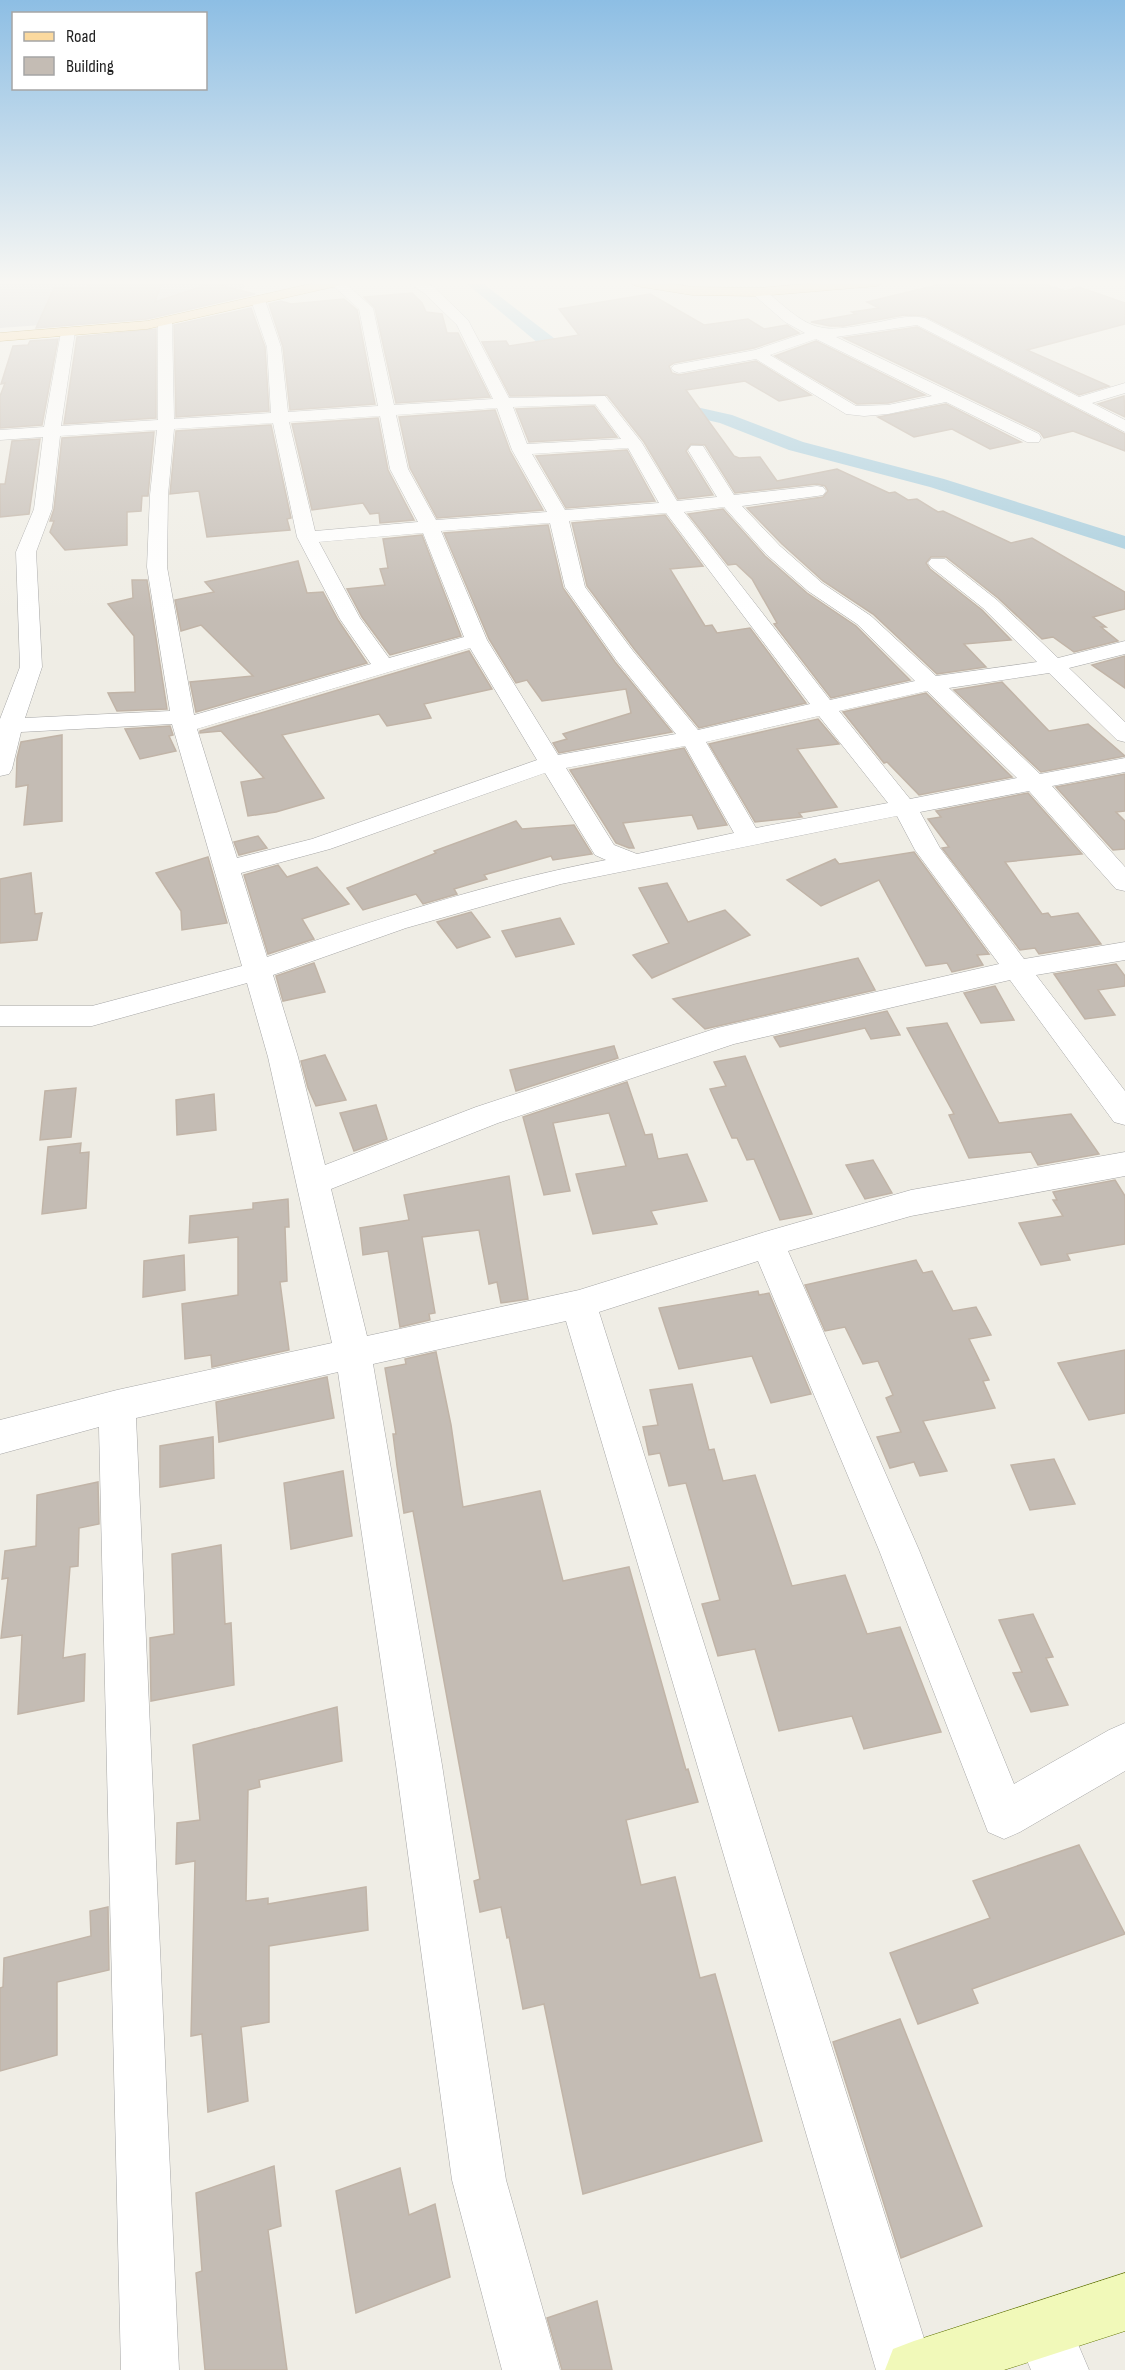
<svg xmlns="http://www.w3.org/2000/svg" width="1125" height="2370" viewBox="0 0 1125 2370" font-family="'Sofia Sans Condensed',sans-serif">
<rect width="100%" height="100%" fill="#efede5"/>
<path fill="#cdcdcd" d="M0,282H234L247,286L215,302L41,325L0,328Z"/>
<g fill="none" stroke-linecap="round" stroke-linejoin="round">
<g fill="#a5ccdd" fill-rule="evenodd">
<path d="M465,282H481L589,365L591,369L589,373H577L563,364Z"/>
<path d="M656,398L732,415L803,442L944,479L1125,536V549L930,487L789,450L720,423L650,407L647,403L650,399Z"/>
</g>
</g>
<g fill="#c4bcb4" stroke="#c1b4a7" stroke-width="1.5">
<path d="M90,282H162L155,302L212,283L255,294L147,319L36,328L54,288L88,287Z"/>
<path d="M949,282H1039L1065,291L1079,287L1125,303V324L1027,350L1109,386L1079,395L925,316L904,315L844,326H830L811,322L856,314L852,312L879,308L867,302Z"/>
<path d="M412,293L422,303L426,312L442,314L447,333H458L490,397L396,403L375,308L364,297Z"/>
<path d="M650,294L704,325L748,319L764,329L787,325L799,333L754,348L674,363L669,366L672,373L679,375L756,361L811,395L779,401L745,381L686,390L734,456L739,458L760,457L777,481L837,469L889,493L895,492L908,500L917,499L938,512L943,511L1011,543L1032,538L1125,592V609L1093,617L1106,627H1101L1118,641L1074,652L1053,637L1042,639L998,598L946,557H931L926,563L930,569L982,610L1011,640L964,644L986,667L937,674L873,614L823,581L782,544L747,508L823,497L828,491L825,486L817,484L735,493L705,445L691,444L686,451L713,495L678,499L644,442L607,395L510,396L482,342L506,341L509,346L579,335L559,309Z"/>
<path d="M344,299L357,310L375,404L290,410L283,347L269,304L281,301L291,304Z"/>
<path d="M251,308L265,347L269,411L176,417L174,325Z"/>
<path d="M917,327L1125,434V451L1073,431L1044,438L1040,432L844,338Z"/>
<path d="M156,329V418L64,424L77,337Z"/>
<path d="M58,339L42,425L0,428V396L5,383L1,384L13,346L28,345L30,341Z"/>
<path d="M816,341L925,395L888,403L857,404L775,356Z"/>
<path d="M1124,396L1125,417L1098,404Z"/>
<path d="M946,404L1021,442L990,449L952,429L914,437L878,417Z"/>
<path d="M594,406L617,437L529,442L516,409Z"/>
<path d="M495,410L510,451L543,510L437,518L410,468L399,417Z"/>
<path d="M378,418L388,470L414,520L380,523L379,513L370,514L363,503L312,510L292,424Z"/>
<path d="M271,425L291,518L287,519L290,530L207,537L199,491L170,494L176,431Z"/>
<path d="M154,432L148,496H142L141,511L127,512V545L65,550L50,532L54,521H50L54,509L62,438Z"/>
<path d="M40,439L29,514L0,517V484H5L12,441Z"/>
<path d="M627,450L655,501L566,508L536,456Z"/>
<path d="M723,509L765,556L807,593L856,626L910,680L831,698L774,624L777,623L752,579L736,564L728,565L688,514Z"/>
<path d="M665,515L703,566L670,569L705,626L712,625L717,633L750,628L806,703L699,728L635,650L587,586L572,523Z"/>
<path d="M548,525L563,588L615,662L672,732L559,753L553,743L567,739L563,734L631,713L626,689L542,701L527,680L516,683L489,639L444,533Z"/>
<path d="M422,535L461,636L390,655L362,617L347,589L385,585L380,569L388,568L383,539Z"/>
<path d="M298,561L307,593L323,592L338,620L367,663L196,712L190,682L253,676L201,625L181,631L175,600L214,592L205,582Z"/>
<path d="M132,580H147L167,709L117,711L108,693L135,692L134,636L108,604L133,598Z"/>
<path d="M469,651L492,689L424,704L431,718L387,726L379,714L282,735L324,798L276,812L248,816L241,782L264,778L221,731L200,733V731Z"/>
<path d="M1125,656V688L1092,665Z"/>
<path d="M1002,682L1049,731L1088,724L1125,756L1041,772L954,690Z"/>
<path d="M926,693L1012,777L919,795L887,762L884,763L843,712Z"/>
<path d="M818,719L839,744L797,749L837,807L799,813L802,817L755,822L709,744Z"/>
<path d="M170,726L173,735L169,736L176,751L140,759L125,729Z"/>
<path d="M62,735V821L24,825L28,785L16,787L17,758L21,742Z"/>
<path d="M684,748L727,825L698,829L692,815L623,823L634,848H629L616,843L570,770Z"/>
<path d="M1125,774V811L1116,812L1125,821V849L1113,850L1056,787Z"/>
<path d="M1028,793L1082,854L1005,862L1042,914L1048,913L1051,917L1078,913L1101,944L1039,954L1035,948L1020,950L942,848L949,847L928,819L941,817L936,811Z"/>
<path d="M516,821L522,829L574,825L592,854L553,860L551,856L484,875L487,879L454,889L457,894L423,904L416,894L363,910L347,888L436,853L434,851Z"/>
<path d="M258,836L267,848L239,855L234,842Z"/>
<path d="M914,852L989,954L977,955L983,965L952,972L947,963L926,966L879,880L821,906L787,880L835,859L839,864Z"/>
<path d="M208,857L227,923L182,930L181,911L156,873Z"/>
<path d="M278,865L287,877L317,867L349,904L302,919L314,939L268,954L244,875Z"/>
<path d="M31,873L35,914L42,913L37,940L0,943V879Z"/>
<path d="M667,883L688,922L725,910L750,935L652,978L633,955L669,943L639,888Z"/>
<path d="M471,912L490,937L457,948L437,922Z"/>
<path d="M560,918L574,944L516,957L502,931Z"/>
<path d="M858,958L875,990L705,1029L673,999Z"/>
<path d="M314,963L325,992L283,1001L276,976Z"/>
<path d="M1116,964L1125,976V986L1098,990L1115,1015L1085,1019L1054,974Z"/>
<path d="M995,986L1014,1020L981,1023L964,993Z"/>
<path d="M887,1011L900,1035L871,1039L865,1028L780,1047L774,1037Z"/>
<path d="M947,1023L999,1123L1071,1114L1099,1154L1038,1165L1031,1152L969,1158L949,1115L954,1114L907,1028Z"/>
<path d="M614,1046L618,1058L516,1091L510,1070Z"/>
<path d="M325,1055L346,1100L316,1106L308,1088L301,1061Z"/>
<path d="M745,1056L812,1214L780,1220L754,1159L747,1160L737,1138H732L710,1089L726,1086L714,1062Z"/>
<path d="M627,1082L645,1135L652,1134L658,1159L687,1154L707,1201L651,1211L657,1224L593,1234L576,1174L626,1166L609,1113L553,1123L570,1191L544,1195L523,1117Z"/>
<path d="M76,1088L71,1137L40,1140L45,1091Z"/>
<path d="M214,1094L216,1130L177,1135L176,1100Z"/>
<path d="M376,1105L387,1139L354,1151L340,1113Z"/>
<path d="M81,1143L80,1153L89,1152L86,1208L42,1214L48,1147Z"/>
<path d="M873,1160L892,1193L865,1199L846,1165Z"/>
<path d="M509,1176L528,1299L501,1303L497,1282L489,1284L479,1230L422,1237L435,1313L429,1314L430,1320L400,1327L388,1251L363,1255L360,1228L409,1220L404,1195Z"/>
<path d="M1115,1180L1125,1196V1244L1067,1254L1070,1260L1041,1265L1019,1223L1063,1216L1053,1200H1057L1053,1192Z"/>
<path d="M288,1199L289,1227H285L287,1281L280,1282L289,1350L212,1367L211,1355L185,1359L182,1304L238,1295V1237L189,1243L190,1216L253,1209V1203Z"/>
<path d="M184,1255L185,1290L143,1297L144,1261Z"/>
<path d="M916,1260L923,1273L932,1271L953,1311L976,1307L991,1335L969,1339L989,1380L983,1381L995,1408L923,1421L947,1471L920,1476L914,1462L890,1468L877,1437L901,1432L886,1398L893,1395L878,1361L863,1364L845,1327L825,1331L805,1285Z"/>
<path d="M758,1291L759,1295L769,1293L811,1394L771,1403L752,1356L679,1369L659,1308Z"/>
<path d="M1125,1350V1413L1089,1420L1058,1363Z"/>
<path d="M436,1352L451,1425L463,1507L540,1491L563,1581L629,1567L686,1770L688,1769L698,1802L626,1820L641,1885L675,1877L700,1978L715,1974L762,2141L583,2194L544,2004L523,2009L509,1937L507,1938L501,1907L480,1912L474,1881L480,1879L413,1511L404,1513L397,1466L393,1434H396L385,1368L406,1364L405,1359Z"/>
<path d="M327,1377L334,1418L219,1442L216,1402Z"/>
<path d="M692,1384L709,1450L714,1449L723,1481L755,1475L792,1586L845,1575L867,1634L900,1627L941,1732L864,1749L852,1716L779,1731L755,1649L718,1656L702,1604L720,1600L686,1483L669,1486L660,1453L649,1455L643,1427L658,1425L650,1390Z"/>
<path d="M213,1437L214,1478L160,1487V1446Z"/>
<path d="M1054,1459L1075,1504L1030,1510L1011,1465Z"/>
<path d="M343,1471L352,1536L291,1549L284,1483Z"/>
<path d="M98,1482L99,1524L79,1528L78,1566L70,1567L63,1658L85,1654L84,1701L18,1714L22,1635L1,1638L8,1578L2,1579L5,1551L36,1546L37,1495Z"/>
<path d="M221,1545L225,1624L231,1623L234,1685L151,1701L150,1638L174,1634L172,1554Z"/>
<path d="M1033,1614L1053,1657L1046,1658L1068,1705L1031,1712L1013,1673L1022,1672L999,1620Z"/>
<path d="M337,1707L342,1761L259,1780L260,1787L248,1790L246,1901L268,1898V1904L366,1887L368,1930L269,1946V2022L241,2027L248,2101L208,2112L202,2034L191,2036L195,1861L176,1864L177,1823L200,1820L193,1745Z"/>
<path d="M1079,1845L1125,1934L972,1989L978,2003L918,2024L890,1953L990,1918L973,1881Z"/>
<path d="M108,1907L109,1970L57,1982V2055L0,2071V1988L3,1987L4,1958L91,1936L90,1911Z"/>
<path d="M900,2019L982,2226L901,2258L833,2042Z"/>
<path d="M274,2166L281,2226L268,2230L287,2370H205L196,2273L202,2271L196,2193Z"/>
<path d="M400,2168L409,2215L435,2204L450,2277L356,2313L336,2191Z"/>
<path d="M597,2301L612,2370H562L547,2318Z"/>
</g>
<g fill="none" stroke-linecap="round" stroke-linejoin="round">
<g stroke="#a6a6a6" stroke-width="1">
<g id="street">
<path d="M329,282H344L373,308L394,405L493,399L457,325L424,293L407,282H424L434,287L468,320L509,398L605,396L642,443L677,501L717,497L688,450L691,446H703L734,495L817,486L823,487L826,491L823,495L817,496L742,506L780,546L822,583L871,616L936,676L1037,662L983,608L931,567L928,563L931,559H945L997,600L1058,658L1125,641V654L1069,668L1125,722V742L1117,740L1049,673L949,688L1040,774L1125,758V772L1052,786L1125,867V891L1116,889L1029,791L920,812L940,848L1024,959L1125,942V960L1036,975L1125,1091V1125L1114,1122L1010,980L734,1044L498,1123L331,1189L367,1336L579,1290L768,1231L911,1190L1125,1152V1176L911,1216L788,1251L919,1550L1014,1784L1109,1730L1125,1723V1771L1020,1832L1004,1839L988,1832L879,1550L758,1261L599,1312L934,2370H876L566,1321L373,1364L442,1765L506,2180L560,2370H502L452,2180L396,1765L338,1372L136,1418L179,2370H121L99,1427L0,1454V1420L117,1390L332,1343L268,1057L247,983L92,1026H0V1006H92L242,966L172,724L21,732L12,769L9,774L0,776V719L20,667L16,552L34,509L43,437L0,440V430L44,427L61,332L68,328L75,332L61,426L158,420V322L165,318L172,322L174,419L271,413L267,347L251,300L258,296L265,300L281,347L288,412L378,406L359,309ZM595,404L621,439L527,444L513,407ZM497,408L512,450L547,512L436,520L408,469L396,415ZM380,416L390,469L418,522L315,531L289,422ZM273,423L297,537L340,619L371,664L194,715L167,567L168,495L174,429ZM157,430L150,495L147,567L170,711L25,718L42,667L36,552L52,509L60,436ZM628,448L659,503L565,510L532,454ZM724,507L766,554L808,591L857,624L915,681L830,700L684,512ZM666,513L810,704L698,730L633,651L585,587L569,521ZM550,523L565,587L617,661L676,734L558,755L487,640L441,531ZM423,533L464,637L389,658L360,618L319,542ZM470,648L537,760L312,839L237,858L197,729ZM927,691L1017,778L910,799L839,711ZM819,716L888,803L756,828L706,742ZM685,746L734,833L637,854L614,845L566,768ZM545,773L595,855L606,860C490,882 378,919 267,957L241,873L330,849ZM897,816L915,850L999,964L717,1028L476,1107L325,1165L298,1057L273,975L406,928L561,884Z"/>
<path d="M759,288L764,289C815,334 817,334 884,321C897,318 912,315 925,318L1079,397L1125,383V393L1092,403L1125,420V432L917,325L836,337L1039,434L1041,438L1039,442H1027L946,402L888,414L864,416L846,414L756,359L679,373L674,371L671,368L674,365L755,350L805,333L785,322L754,295L752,292L754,289ZM816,339L932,396L888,405L856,406L770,355Z"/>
<path d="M1043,2300L1063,2309L1089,2370H1031L1014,2329L1023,2309Z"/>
</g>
</g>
<g stroke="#627605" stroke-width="1">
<path id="secondary" d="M1125,2273V2331L1004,2370H885L893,2349L914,2341Z"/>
</g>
<g stroke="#987101" stroke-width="1">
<g id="primary">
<path d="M319,282H344L337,286L147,329L0,341V333L147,321Z"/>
<path d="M629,282H662L692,287L759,288L828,282H884L877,286L759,296L692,295L636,286Z"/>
</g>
</g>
<use href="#street" fill="#fff" fill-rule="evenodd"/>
<use href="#secondary" fill="#f1f9b9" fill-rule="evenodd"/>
<use href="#primary" fill="#fbd99e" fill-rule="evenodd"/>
</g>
<linearGradient id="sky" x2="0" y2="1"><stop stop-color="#8dbee4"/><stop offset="0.46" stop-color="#f8f7f3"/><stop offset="1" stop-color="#f8f7f3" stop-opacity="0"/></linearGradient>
<rect width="1125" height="614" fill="url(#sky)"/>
<rect x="12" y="12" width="195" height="78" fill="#ffffff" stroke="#a5a5a5" stroke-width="1.5"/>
<rect x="24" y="32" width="30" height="9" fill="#fbd99e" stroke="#a5a5a5" stroke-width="1.5"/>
<text x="66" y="42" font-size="18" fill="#1f1f1f">Road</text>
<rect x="24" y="57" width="30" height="18" fill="#c4bcb4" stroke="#a5a5a5" stroke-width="1.5"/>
<text x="66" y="72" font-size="18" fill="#1f1f1f">Building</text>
</svg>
